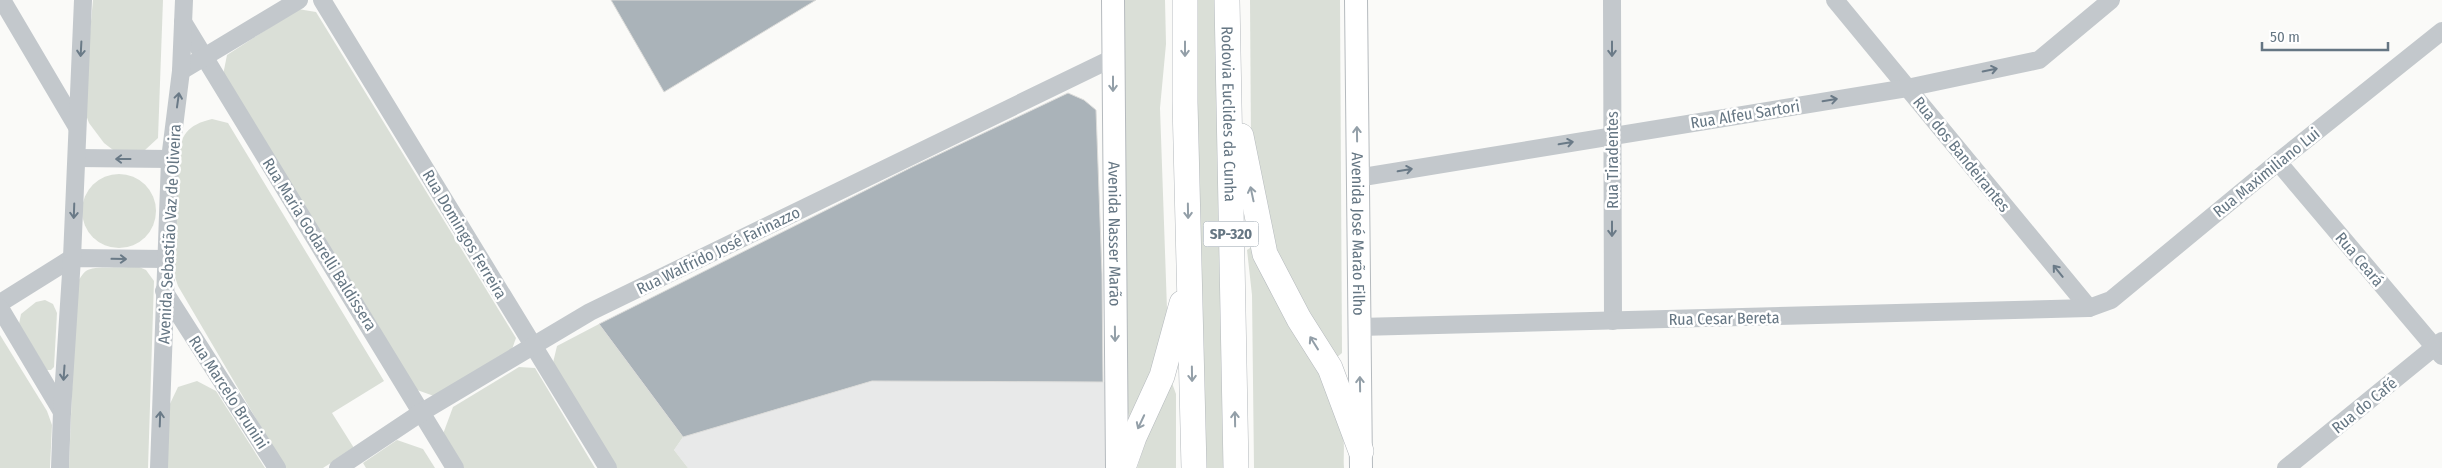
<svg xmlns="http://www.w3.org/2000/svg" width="2442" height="468" viewBox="0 0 2442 468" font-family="'Fira Sans Condensed',sans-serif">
<rect width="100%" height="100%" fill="#fafaf8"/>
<path fill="#e8e9e9" d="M873,381L1106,382L1109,468H688L674,450L683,437Z"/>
<g fill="#dadfd7">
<path d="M93,0H163L158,138L145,150L117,153L104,143L89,123L83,107Z"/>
<path d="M1119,0H1165L1166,44L1160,108L1167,309L1158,373L1131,423L1127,409Z"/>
<path d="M1194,0H1218L1227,468H1203Z"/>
<path d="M1250,0H1340L1342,353L1336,358L1269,249L1251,142Z"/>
<path d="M298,9L316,12L516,338L511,352L434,396L417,390L223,75L227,55Z"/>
<path d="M212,119L228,123L384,381L332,413L354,448L323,468H285L178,286L174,274L177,159C181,135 187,125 212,119Z"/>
<circle cx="119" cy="211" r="37"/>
<path d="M1253,246C1284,303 1331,374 1343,437C1345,447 1343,458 1344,468H1254L1252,295L1247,250Z"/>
<path d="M137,266L146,270L154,281L148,468H69L76,284C79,280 82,274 86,271C94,265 124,269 137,266Z"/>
<path d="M45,300L53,304L57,313L54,367L51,370H47L19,324L21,314L36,302Z"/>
<path d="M599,324L683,437L674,450L688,468H615L552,367L557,346Z"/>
<path d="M0,335L47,411L52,425L50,468H0Z"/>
<path d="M519,367L535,368L595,468H463L443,434L453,407Z"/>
<path d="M197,381L216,391L265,468H165L167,410L178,387Z"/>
<path d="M1172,383L1176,394V468H1137L1153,419Z"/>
<path d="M397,440L423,449L435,468H366L363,463Z"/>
</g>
<g fill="#aab3b9" stroke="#dcdcda">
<path d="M611,0H816L664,92Z"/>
<path d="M1068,93L1084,100L1096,110L1102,274L1103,382L872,381L683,437L599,324L912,167Z"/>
</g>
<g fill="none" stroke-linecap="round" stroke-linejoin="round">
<g stroke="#b5babe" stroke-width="24">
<g id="major">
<path id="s1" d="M1113,0L1117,468"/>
<path id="s2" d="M1356,0L1361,468"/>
</g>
</g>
<g stroke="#b4b9bd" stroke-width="26">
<g id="highway">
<path d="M1185,0V102L1194,468"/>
<path id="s3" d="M1227,0L1236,468"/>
<path d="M1241,136L1265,254L1299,319L1330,368L1361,451"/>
<path d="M1123,468L1134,437L1162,376L1182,303"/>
</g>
</g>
<g stroke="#c3c8cc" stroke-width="18">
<path d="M2,0L77,127"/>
<path d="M322,0L608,468"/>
<path d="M1612,0L1613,321"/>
<path d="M1835,0L2089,308"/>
<path d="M183,22L455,468"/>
<path d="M181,71L299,0"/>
<path d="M77,158L170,159"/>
<path d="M2278,162L2442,356"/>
<path d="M1357,178L1907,88L2039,60L2111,0"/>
<path d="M164,291L277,468"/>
<path d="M0,303L72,258L166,259"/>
<path d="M0,308L62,412"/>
<path d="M1359,327L2089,308L2111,300L2278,162L2442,31"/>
<path d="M60,468L62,412L72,258L83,0"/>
<path d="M159,468L170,159L181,71L184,0"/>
<path d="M338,468L422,412L590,312L1113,58"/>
<path d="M2286,468L2442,341"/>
</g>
<use href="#major" stroke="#fff" stroke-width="22"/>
<use href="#highway" stroke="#fff" stroke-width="25"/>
</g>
<defs><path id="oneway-shaft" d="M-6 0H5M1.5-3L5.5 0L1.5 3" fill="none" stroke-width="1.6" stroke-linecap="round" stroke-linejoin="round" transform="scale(1.25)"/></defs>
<g stroke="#6a7a87">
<use href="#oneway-shaft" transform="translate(81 49) rotate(93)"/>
<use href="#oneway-shaft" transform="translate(1612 49) rotate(90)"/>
<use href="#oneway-shaft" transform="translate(1990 70) rotate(-12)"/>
<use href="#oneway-shaft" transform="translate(178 100) rotate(-82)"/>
<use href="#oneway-shaft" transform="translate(1830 100) rotate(-9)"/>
<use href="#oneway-shaft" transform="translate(1566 143) rotate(-10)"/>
<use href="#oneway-shaft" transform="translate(123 159) rotate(-180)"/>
<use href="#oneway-shaft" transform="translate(1405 170) rotate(-10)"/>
<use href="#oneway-shaft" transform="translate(74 211) rotate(92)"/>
<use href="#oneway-shaft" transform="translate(1612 229) rotate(90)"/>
<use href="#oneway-shaft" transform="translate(119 259) rotate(1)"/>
<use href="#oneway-shaft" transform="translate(2058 271) rotate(-129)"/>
<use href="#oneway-shaft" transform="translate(64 373) rotate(94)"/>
<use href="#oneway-shaft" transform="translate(160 419) rotate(-88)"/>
</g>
<g stroke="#939fa8">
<use href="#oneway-shaft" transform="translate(1185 49) rotate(90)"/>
<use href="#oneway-shaft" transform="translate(1113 84) rotate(90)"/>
<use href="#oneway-shaft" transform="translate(1357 134) rotate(-91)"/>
<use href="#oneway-shaft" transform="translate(1252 194) rotate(-102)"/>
<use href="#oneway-shaft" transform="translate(1188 211) rotate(89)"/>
<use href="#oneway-shaft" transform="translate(1115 334) rotate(89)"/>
<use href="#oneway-shaft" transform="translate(1314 343) rotate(-122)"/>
<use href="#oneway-shaft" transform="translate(1192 374) rotate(89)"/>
<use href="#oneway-shaft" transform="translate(1360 384) rotate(-91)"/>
<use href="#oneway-shaft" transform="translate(1235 419) rotate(-91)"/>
<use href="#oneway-shaft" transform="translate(1141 422) rotate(115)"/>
</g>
<g text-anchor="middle" stroke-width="5" stroke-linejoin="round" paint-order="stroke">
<rect fill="#fff" stroke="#939fa8" stroke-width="1" x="1203.5" y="221.5" width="55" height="25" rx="4"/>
<g font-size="15" font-weight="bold" fill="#657683">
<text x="1231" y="239">SP-320</text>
</g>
<g font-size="16" fill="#657683" stroke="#fff">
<text dy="6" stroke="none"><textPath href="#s3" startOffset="114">Rodovia Euclides da Cunha</textPath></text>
<text transform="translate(1745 114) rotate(-9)" y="6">Rua Alfeu Sartori</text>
<text transform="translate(1962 154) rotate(51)" y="6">Rua dos Bandeirantes</text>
<text transform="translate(1612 160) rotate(-90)" y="6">Rua Tiradentes</text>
<text transform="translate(2266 172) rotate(-39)" y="6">Rua Maximiliano Lui</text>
<text transform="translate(169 234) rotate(-87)" y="6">Avenida Sebastião Vaz de Oliveira</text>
<text transform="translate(465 234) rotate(59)" y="6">Rua Domingos Ferreira</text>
<text dy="6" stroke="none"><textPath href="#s1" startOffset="234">Avenida Nasser Marão</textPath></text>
<text dy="6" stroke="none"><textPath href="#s2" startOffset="234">Avenida José Marão Filho</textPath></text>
<text transform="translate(320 244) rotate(58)" y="6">Rua Maria Godarelli Baldissera</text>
<text transform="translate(718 250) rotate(-26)" y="6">Rua Walfrido José Farinazzo</text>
<text transform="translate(2360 259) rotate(50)" y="6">Rua Ceará</text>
<text transform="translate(1724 318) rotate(-1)" y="6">Rua Cesar Bereta</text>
<text transform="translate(229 392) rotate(57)" y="6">Rua Marcelo Brunini</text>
<text transform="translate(2364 405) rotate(-39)" y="6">Rua do Café</text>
</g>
</g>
<path d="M2262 42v8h126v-8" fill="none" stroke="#657683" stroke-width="2.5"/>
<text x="2270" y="42" font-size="15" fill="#657683" stroke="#ffffff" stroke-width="4" paint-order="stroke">50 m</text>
</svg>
